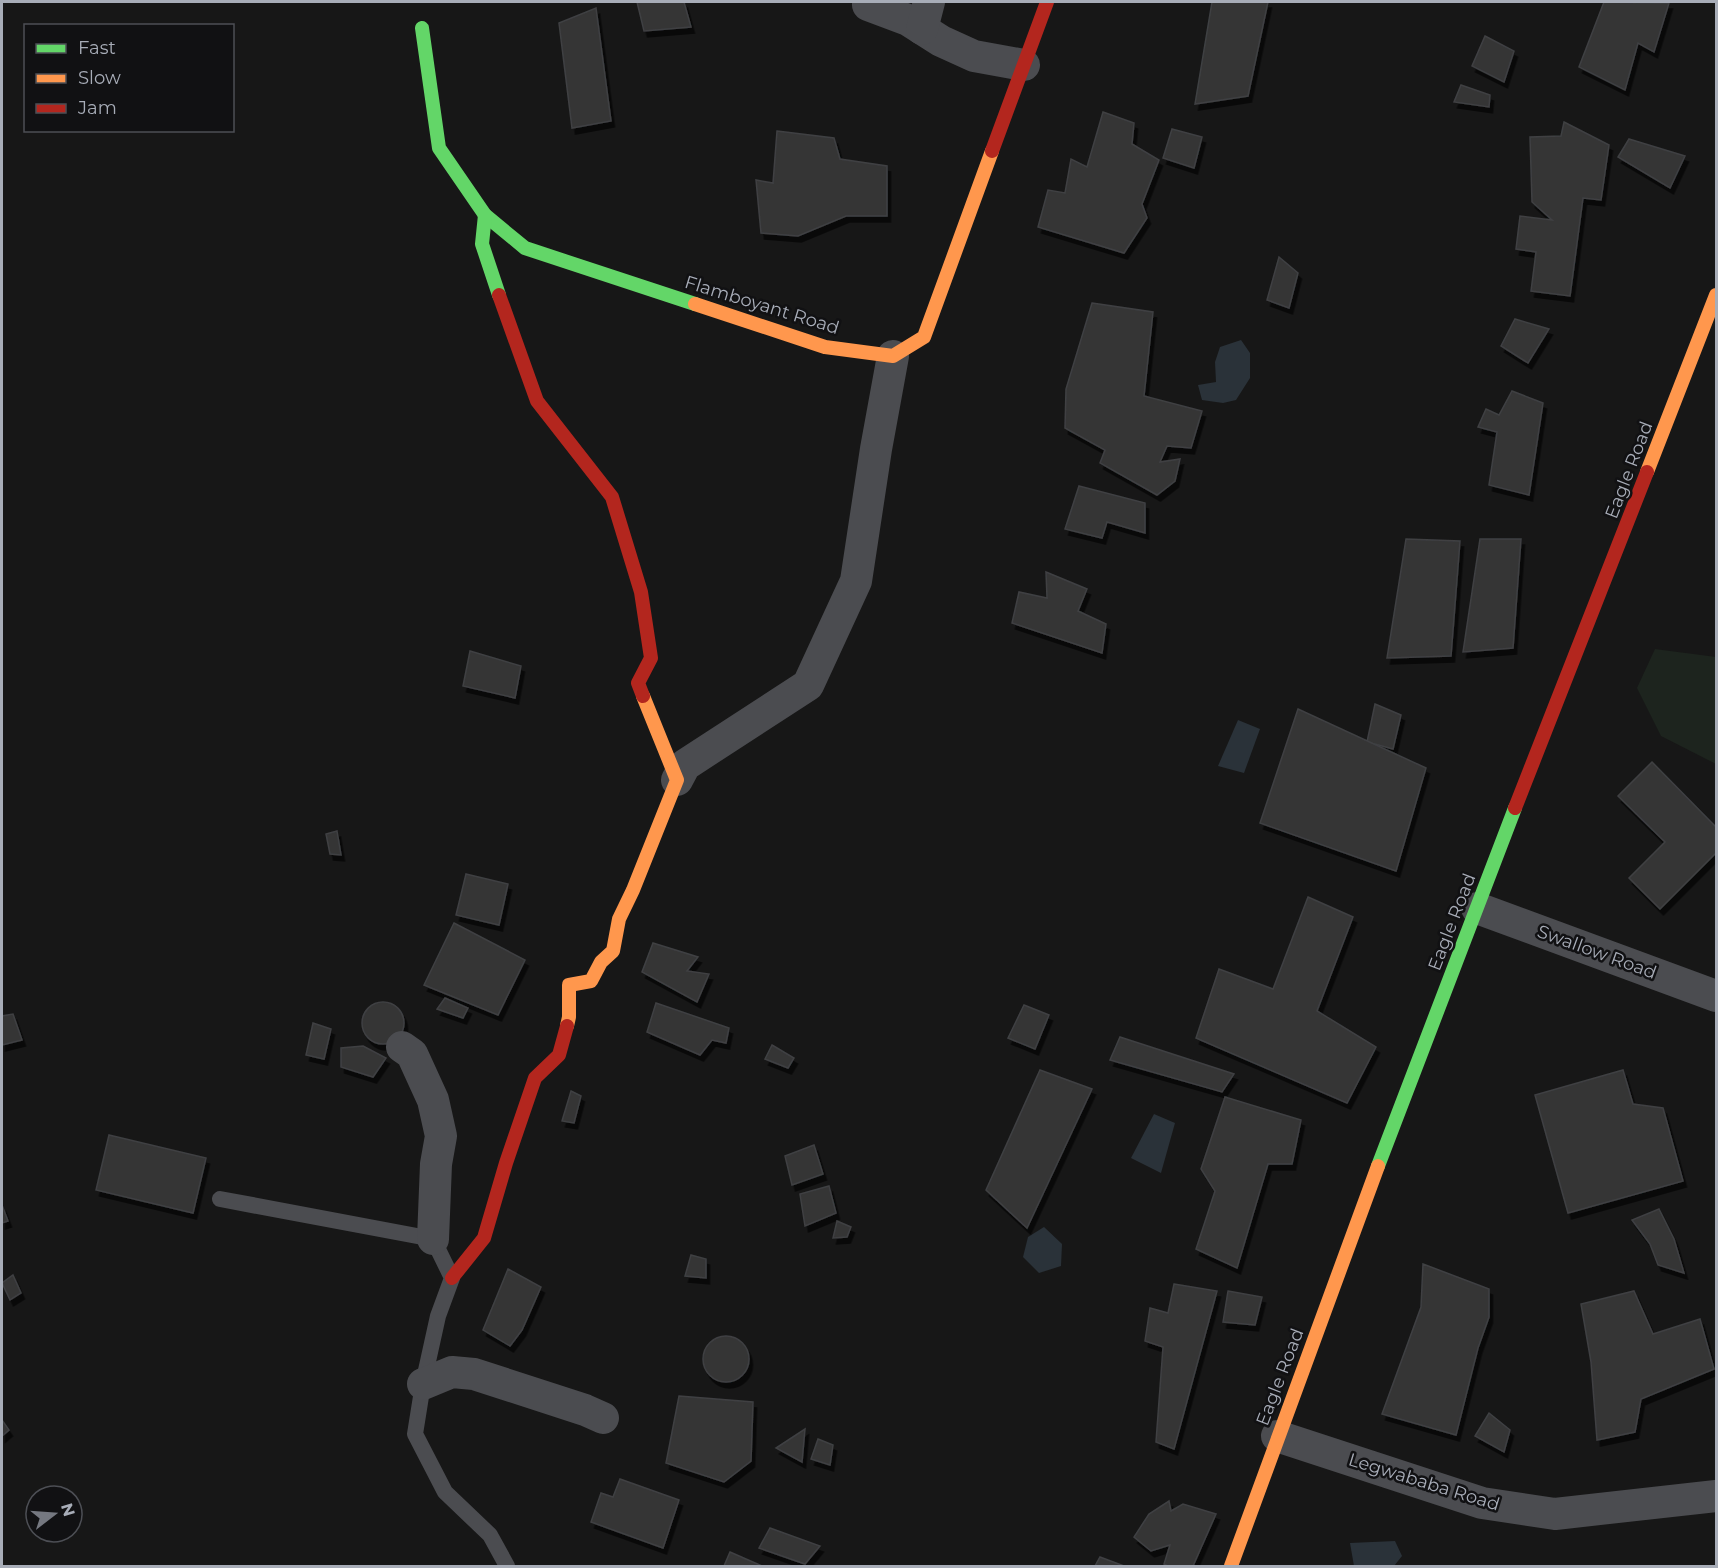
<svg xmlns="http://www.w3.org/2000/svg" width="1718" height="1568" viewBox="0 0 1718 1568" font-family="Montserrat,sans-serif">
<defs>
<filter id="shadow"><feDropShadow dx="3.5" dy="6" stdDeviation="0" flood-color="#0009"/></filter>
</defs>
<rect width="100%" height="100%" fill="#171717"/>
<path fill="#1d241e" d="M1655,649L1716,657V764L1661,736L1637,688Z"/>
<g fill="#2a3239">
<path d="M1241,340L1250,353V378L1236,400L1223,403L1202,400L1198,385L1216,382L1215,362L1220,347Z"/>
<path d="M1238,720L1260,729L1244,773L1218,766Z"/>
<path d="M1154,1114L1175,1123L1161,1173L1131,1158Z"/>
<path d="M1044,1227L1062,1244L1061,1266L1039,1273L1023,1257L1028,1237Z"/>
<path d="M1395,1541L1402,1556L1394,1566H1354L1350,1543Z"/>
</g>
<g fill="#353536" stroke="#3f4043" stroke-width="1.5" filter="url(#shadow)">
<path d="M637,2H684L691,27L644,31Z"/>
<path d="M1212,2H1268L1248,96L1195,104Z"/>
<path d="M1604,2L1669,3L1654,52L1638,43L1625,90L1579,67Z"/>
<path d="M596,8L611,121L572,128L559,23Z"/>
<path d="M1485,36L1514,51L1504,82L1472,66Z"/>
<path d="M1461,85L1490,95L1489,107L1454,102Z"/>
<path d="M1103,112L1134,123L1132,144L1159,160L1142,204L1147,218L1124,253L1038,227L1048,190L1065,193L1071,159L1087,167Z"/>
<path d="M1564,122L1609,145L1601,200L1583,198L1570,296L1531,291L1536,252L1516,249L1520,216L1552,220L1532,202L1530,137L1561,136Z"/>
<path d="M1172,129L1202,137L1194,168L1163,158Z"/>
<path d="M777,131L834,138L840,159L887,166V216H846L798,236L761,233L756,180L773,183Z"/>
<path d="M1629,139L1685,156L1670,188L1618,157Z"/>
<path d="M1279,257L1298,273L1289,308L1267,300Z"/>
<path d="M1092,303L1153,312L1144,396L1202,411L1191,448L1167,446L1160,462L1180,459L1175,481L1157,495L1100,463L1105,450L1065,428L1066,389Z"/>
<path d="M1515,319L1549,329L1528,363L1501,346Z"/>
<path d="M1512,391L1543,403L1529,495L1489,485L1497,432L1478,427L1486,409L1499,415Z"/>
<path d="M1079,486L1145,503V533L1107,522L1102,538L1065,529Z"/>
<path d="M1406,539L1460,541L1451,656L1387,658Z"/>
<path d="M1480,539H1521L1513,648L1463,652Z"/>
<path d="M1046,572L1087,589L1078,611L1106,624L1102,653L1012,623L1019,592L1047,598Z"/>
<path d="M470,651L521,666L515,698L463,686Z"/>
<path d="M1375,704L1401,715L1393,749L1367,742Z"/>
<path d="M1298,709L1426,768L1396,871L1260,823Z"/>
<path d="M1652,762L1716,827V853L1660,909L1629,878L1665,842L1618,796Z"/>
<path d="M337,831L341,855L330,854L326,834Z"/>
<path d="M466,874L508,884L499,925L456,915Z"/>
<path d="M1308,897L1353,917L1317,1011L1376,1047L1347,1103L1196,1038L1219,969L1273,989Z"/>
<path d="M454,923L525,960L498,1015L424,985Z"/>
<path d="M653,943L698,957L687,971L709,974L697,1002L642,972Z"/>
<path d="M445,998L468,1008L463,1018L437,1009Z"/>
<circle cx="383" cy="1023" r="21"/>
<path d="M656,1003L729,1028L726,1043L712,1040L700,1055L647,1032Z"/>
<path d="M1024,1005L1049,1015L1035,1049L1008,1038Z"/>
<path d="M13,1014L22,1040L2,1045V1016Z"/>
<path d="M313,1023L331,1029L324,1059L306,1055Z"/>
<path d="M1120,1037L1234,1074L1222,1092L1110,1060Z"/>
<path d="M772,1045L794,1058L788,1068L765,1059Z"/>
<path d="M363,1046L386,1058L373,1077L341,1067V1048Z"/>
<path d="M1040,1070L1092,1089L1027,1228L986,1190Z"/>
<path d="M1623,1070L1633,1104L1663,1108L1683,1181L1568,1213L1535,1095Z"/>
<path d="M571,1091L581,1096L574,1123L562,1121Z"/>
<path d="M1225,1097L1301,1120L1292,1164H1268L1237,1268L1196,1249L1215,1191L1201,1169Z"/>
<path d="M109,1135L206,1158L193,1213L96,1190Z"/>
<path d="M814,1145L823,1174L792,1185L785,1156Z"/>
<path d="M829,1186L836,1213L805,1226L800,1194Z"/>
<path d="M2,1205L8,1221L2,1223Z"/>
<path d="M1659,1209L1674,1239L1684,1273L1658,1265L1650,1244L1632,1220Z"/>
<path d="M837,1221L851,1227L847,1237L833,1238Z"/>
<path d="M691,1255L706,1259V1278L685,1276Z"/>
<path d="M1423,1264L1489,1289V1317L1478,1348L1456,1435L1382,1414L1421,1307Z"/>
<path d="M508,1269L541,1287L522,1330L510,1346L483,1330Z"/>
<path d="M13,1275L21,1293L10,1300L2,1283Z"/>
<path d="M1174,1284L1217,1291L1174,1449L1156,1442L1163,1347L1145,1341L1150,1308L1168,1313Z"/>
<path d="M1228,1291L1262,1297L1255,1325L1223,1322Z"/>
<path d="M1634,1291L1653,1334L1700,1319L1714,1369L1641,1399L1635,1432L1597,1440L1591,1362L1581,1304Z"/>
<circle cx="726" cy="1359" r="23"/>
<path d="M679,1396L753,1402L751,1461L724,1482L666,1463Z"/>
<path d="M1489,1413L1510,1430L1504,1452L1475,1436Z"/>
<path d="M2,1420L9,1430L2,1436Z"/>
<path d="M805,1429L802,1462L776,1448Z"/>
<path d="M818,1439L833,1445L830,1465L811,1459Z"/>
<path d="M620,1479L679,1500L663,1548L591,1522L601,1493L613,1497Z"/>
<path d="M1169,1501L1171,1511L1183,1504L1216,1514L1193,1566H1168L1164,1564L1170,1545L1151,1551L1134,1537L1149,1514Z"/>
<path d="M770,1528L820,1546L805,1564L759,1548Z"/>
<path d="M730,1552L762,1566H724Z"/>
<path d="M1100,1557L1124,1566H1095Z"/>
</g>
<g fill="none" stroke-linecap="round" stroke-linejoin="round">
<path stroke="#4b4c50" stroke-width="16" d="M220,1199L433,1239L452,1278L438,1316L423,1384L415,1434L445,1492L490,1535L507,1566"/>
<g stroke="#4b4c50" stroke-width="32">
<path d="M868,5L908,20L941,41L974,56L1024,65"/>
<path d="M922,29L929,2"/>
<path d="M677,780L685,765L808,685L856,581L876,449L893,356"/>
<path d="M1477,908L1716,996"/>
<path d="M402,1047L412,1054L433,1100L441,1136L436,1164L433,1239"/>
<path d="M423,1384L452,1372L474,1374L585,1410L603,1418"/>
<path d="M1277,1436L1482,1503L1555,1514L1716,1496"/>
</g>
<g stroke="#63d668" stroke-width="14">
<path d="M422,28L439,148L485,215L525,248L695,304"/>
<path d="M485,215L482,244L499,295"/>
<path d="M1378,1166L1515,808"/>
</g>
<g stroke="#ff974d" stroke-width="14">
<path d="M695,304L825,347L893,356L924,337L992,151"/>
<path d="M1647,472L1716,295"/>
<path d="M567,1026L569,1017V985L591,981L601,962L613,951L619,919L633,890L677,780L643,696"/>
<path d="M1231,1566L1378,1166"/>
</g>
<g stroke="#b3261e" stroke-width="14">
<path d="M992,151L1047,2"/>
<path d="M499,295L537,401L612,497L641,592L651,658L638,683L643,696"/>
<path d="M1515,808L1647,472"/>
<path d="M452,1278L484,1238L506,1163L535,1078L559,1055L567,1026"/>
</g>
</g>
<g text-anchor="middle" stroke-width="5" stroke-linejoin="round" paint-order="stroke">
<g font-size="18" fill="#a8adb8" stroke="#111113">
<text transform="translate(762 305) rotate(17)" y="6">Flamboyant Road</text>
<text transform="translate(1629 470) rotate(-69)" y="6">Eagle Road</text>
<text transform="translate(1452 922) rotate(-69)" y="6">Eagle Road</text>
<text transform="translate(1597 952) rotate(20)" y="6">Swallow Road</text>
<text transform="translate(1280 1377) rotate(-69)" y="6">Eagle Road</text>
<text transform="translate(1424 1482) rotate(17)" y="6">Legwababa Road</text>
</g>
</g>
<rect width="1718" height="1568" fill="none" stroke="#a8adb8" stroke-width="6"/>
<rect x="24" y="24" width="210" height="108" fill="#111113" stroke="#4d4f55" stroke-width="1.5"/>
<rect x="36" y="44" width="30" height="9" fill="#63d668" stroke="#4d4f55" stroke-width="1.5"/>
<text x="78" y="54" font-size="18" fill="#a8adb8">Fast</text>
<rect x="36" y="74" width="30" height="9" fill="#ff974d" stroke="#4d4f55" stroke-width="1.5"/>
<text x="78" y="84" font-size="18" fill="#a8adb8">Slow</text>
<rect x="36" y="104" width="30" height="9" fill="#b3261e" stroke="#4d4f55" stroke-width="1.5"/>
<text x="78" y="114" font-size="18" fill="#a8adb8">Jam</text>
<g transform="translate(54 1514) rotate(73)"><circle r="28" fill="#111113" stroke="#4d4f55" stroke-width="1.5"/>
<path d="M0-4.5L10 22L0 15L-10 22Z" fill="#757880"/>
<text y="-9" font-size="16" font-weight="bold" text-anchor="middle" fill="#a8adb8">N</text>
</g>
</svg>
